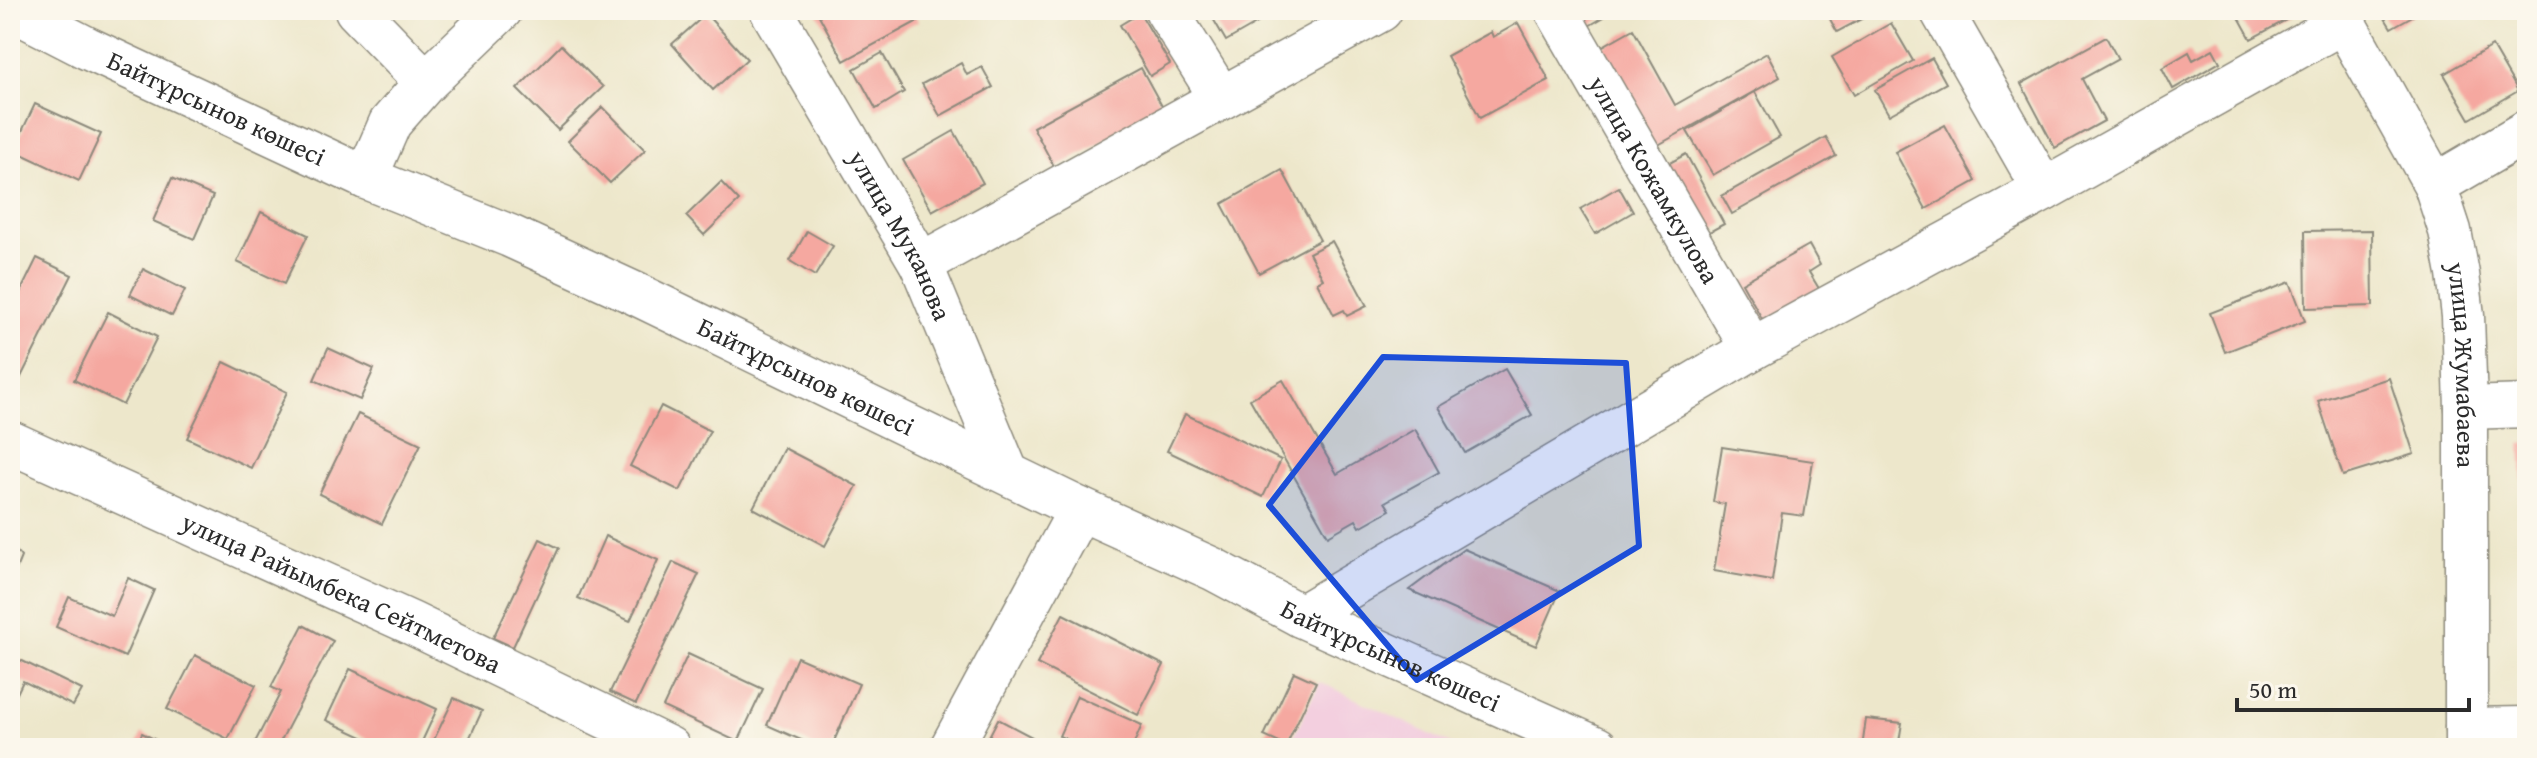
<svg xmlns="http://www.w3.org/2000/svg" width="2537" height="758" viewBox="0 0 2537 758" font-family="'Gentium Book Plus',serif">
<rect width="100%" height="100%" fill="#fbf7ec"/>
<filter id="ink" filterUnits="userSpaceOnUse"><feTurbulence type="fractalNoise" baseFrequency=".0125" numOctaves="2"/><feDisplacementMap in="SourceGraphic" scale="16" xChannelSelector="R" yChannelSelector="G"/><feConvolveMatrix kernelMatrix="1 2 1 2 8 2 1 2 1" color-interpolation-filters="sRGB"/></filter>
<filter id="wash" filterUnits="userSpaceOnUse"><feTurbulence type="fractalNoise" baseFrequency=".006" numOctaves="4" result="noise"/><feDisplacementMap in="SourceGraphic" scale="32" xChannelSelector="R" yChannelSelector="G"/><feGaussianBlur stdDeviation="1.8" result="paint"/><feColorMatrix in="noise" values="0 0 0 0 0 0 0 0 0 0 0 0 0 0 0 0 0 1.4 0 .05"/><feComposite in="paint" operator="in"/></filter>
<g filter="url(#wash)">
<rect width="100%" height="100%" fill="#ede7cb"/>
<path fill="#f3cfdf" d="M1320,682L1459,748H1288Z"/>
<g id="blocks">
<g fill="#f5a8a0">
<path d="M816,10H912L918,21L844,61Z"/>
<path d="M1208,10H1264L1268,17L1226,41Z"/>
<path d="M1577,10H1616L1587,27Z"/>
<path d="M1825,10H1862L1865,17L1837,32Z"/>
<path d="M2235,10H2285L2290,18L2251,39Z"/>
<path d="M2380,10H2423L2391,28Z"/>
<path d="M1140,13L1170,64L1150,76L1120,25Z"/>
<path d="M706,14L747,59L713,90L672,44Z"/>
<path d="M1518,23L1549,80L1480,118L1447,56L1491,32L1493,37Z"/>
<path d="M1891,23L1913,61L1854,95L1832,57Z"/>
<path d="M1633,29L1675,105L1767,53L1780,77L1651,149L1596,50Z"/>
<path d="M2106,37L2118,59L2082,79L2104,121L2055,148L2021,84Z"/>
<path d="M561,45L603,87L558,130L517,89Z"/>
<path d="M2492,46L2518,91L2470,119L2444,74Z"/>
<path d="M2213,49L2220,62L2173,89L2162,68L2189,52L2193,60Z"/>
<path d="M882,53L904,92L876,109L854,69Z"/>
<path d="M1932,58L1946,83L1889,115L1875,90Z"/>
<path d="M961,63L967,75L982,67L993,87L940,116L922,84Z"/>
<path d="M1141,68L1163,108L1055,168L1033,127Z"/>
<path d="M1755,92L1780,137L1713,175L1687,131Z"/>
<path d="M35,104L101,134L79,181L13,150Z"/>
<path d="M603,107L645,150L610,183L568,141Z"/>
<path d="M1945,125L1976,181L1926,209L1895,152Z"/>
<path d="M954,131L983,183L932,211L903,160Z"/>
<path d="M1826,137L1836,156L1732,214L1722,196Z"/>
<path d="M1686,154L1724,224L1702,236L1664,166Z"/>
<path d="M1282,170L1320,240L1259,273L1222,204Z"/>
<path d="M172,178L213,196L194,239L153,221Z"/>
<path d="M721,182L739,201L704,235L686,216Z"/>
<path d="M1619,187L1633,212L1595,234L1580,209Z"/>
<path d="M261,212L308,235L284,284L237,262Z"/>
<path d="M2372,230L2373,306L2306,308L2305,231Z"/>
<path d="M807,231L833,246L815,276L790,261Z"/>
<path d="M1332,241L1367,306L1347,316L1344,310L1334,315L1317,282L1323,279L1309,253Z"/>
<path d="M1809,245L1820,265L1809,272L1821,292L1765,324L1742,283Z"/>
<path d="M37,258L72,275L10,399V313Z"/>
<path d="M143,269L185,290L172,316L130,295Z"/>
<path d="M2290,282L2305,321L2225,352L2210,313Z"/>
<path d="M108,312L157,337L123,405L74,380Z"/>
<path d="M328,348L374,369L360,400L314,380Z"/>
<path d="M224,362L287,392L251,468L187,438Z"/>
<path d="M1505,369L1532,415L1465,453L1438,407Z"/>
<path d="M2389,378L2414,454L2343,476L2318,401Z"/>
<path d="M1283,380L1337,474L1415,429L1439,472L1385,502L1390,510L1360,527L1356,520L1328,536L1250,399Z"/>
<path d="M661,406L710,431L680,491L630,466Z"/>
<path d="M358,414L421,444L382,524L319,494Z"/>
<path d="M1185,414L1281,460L1263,497L1167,451Z"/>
<path d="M2527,443V501H2524L2521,444Z"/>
<path d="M1722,447L1813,461L1804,516L1782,513L1772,581L1714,571L1725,504L1713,502Z"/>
<path d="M784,448L857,486L825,546L753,508Z"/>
<path d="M605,536L658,560L630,621L578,598Z"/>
<path d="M540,539L559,548L513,647L493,638Z"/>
<path d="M10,543L21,557L10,584Z"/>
<path d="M1464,549L1560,591L1536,646L1409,590Z"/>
<path d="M673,562L699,574L636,704L610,692Z"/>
<path d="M128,578L154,590L125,657L56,627L69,597L112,616Z"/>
<path d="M1063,614L1164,665L1138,715L1037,664Z"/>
<path d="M303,625L333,641L277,748H252L281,692L271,687Z"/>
<path d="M2527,647V694H2523L2521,648Z"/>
<path d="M688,654L763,689L738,742L663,707Z"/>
<path d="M10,655L82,690L73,706L23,681L10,708Z"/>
<path d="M195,655L256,685L228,739L167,709Z"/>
<path d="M797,657L859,684L831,748H819L767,725Z"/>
<path d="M350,669L437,709L419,748H386L326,720Z"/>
<path d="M1294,672L1316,682L1286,746L1264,736Z"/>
<path d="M1077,696L1142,725L1132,748H1087L1059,736Z"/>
<path d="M454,698L482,711L465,748H430Z"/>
<path d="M998,719L1032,737L1026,748H983Z"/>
<path d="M1866,719L1902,723L1898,748H1862Z"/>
<path d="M142,733L172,748H135Z"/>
</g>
</g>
</g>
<g filter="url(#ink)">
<use href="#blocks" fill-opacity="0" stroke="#8c897b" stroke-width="2"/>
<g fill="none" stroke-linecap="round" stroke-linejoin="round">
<g stroke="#8c897b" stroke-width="45">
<g id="minor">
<path id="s1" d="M13,10L87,48L366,178L510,236L634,293L1080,509L1213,569L1301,616L1597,748"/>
<path d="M356,10L426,82"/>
<path id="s2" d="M771,10L921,264L1007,472"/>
<path d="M1166,10L1221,98"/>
<path id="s3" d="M1556,10L1752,349"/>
<path d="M1941,10L2044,190"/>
<path id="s4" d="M2337,10L2435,185L2450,231L2458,274L2463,316L2466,408V748"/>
<path d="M366,178L390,123L426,82L501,10"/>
<path d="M2435,185L2527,131"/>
<path d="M921,264L1381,10"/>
<path d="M2466,408L2527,406"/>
<path id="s5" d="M10,442L411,623L669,748"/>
<path d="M1301,616L1752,349L2044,190L2343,22"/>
<path d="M2466,729L2527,728"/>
<path d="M951,748L1080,509"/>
</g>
</g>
<use href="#minor" stroke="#fff" stroke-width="42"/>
</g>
</g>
<path fill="#1d4ed8" fill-opacity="0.2" stroke="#1d4ed8" stroke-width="6" stroke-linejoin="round" d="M1383,357L1626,363L1639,546L1417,680L1269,505Z"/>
<g text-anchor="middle" stroke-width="6" stroke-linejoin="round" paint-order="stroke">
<g font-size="26" fill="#2b2b2b" stroke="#fbf7ec">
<text dy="9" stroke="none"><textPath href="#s1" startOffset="226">Байтұрсынов көшесі</textPath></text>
<text dy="9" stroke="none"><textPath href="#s3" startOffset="196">улица Кожамкулова</textPath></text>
<text dy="9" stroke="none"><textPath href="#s2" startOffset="260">улица Муканова</textPath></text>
<text dy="9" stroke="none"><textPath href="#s4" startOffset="384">улица Жумабаева</textPath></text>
<text dy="9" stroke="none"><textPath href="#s1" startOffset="874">Байтұрсынов көшесі</textPath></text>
<text dy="9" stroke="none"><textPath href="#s5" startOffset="364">улица Райымбека Сейтметова</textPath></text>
<text dy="9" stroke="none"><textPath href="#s1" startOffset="1522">Байтұрсынов көшесі</textPath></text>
</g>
</g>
<rect width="2537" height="758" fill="none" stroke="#fbf7ec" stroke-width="40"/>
<path d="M2237 698v12h232v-12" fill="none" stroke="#2b2b2b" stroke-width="4"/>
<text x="2249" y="698" font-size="24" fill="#2b2b2b" stroke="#fbf7ec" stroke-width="6" paint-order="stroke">50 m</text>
</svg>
